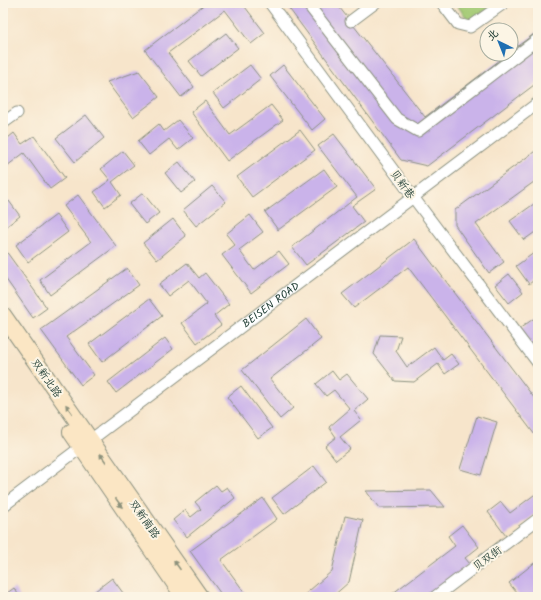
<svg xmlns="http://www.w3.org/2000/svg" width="541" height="600" viewBox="0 0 541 600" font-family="Kalam,'LXGW WenKai TC',sans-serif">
<rect width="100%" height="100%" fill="#fcf5e5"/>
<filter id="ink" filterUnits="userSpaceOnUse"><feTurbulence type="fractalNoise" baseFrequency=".025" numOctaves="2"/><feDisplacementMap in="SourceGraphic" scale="8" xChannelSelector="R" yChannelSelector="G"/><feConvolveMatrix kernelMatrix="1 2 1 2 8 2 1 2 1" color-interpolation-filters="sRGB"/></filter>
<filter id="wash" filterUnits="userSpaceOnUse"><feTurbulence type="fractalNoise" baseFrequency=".012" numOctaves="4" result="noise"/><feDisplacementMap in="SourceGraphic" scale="16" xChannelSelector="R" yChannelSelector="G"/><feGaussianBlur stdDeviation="0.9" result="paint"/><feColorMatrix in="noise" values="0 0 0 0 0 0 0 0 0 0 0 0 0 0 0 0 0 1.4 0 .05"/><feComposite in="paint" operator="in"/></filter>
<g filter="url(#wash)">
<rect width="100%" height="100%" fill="#f7e5cb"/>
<path fill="#a4cb76" stroke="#628455" d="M455,3H496L470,22Z"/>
<g id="blocks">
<g fill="#cab3ea">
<path d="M206,3H242L265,33L251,44L225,10L168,53L194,87L181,97L145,50Z"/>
<path d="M285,3H336L425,117L508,54H511V51L538,31V82L427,166L401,160Z"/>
<path d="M226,33L238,48L201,76L189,61Z"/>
<path d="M250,65L261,79L224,108L213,93Z"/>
<path d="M283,65L325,119L312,130L270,76Z"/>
<path d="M139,71L159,97L133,117L107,82Z"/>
<path d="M205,101L230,135L271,105L283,120L227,161L191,112Z"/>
<path d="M86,115L104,138L75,162L56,138Z"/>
<path d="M178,120L193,138L178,150L169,139L149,155L138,141L159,124L164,131Z"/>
<path d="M300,130L315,150L252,197L237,177Z"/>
<path d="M14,133L22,144L34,136L65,178L50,189L24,153L3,169V142Z"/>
<path d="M334,134L376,189L352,206L364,222L306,265L292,247L357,197L318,146Z"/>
<path d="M538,149V179L476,224L504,262L489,273L455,225V210Z"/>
<path d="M123,151L134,165L112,182L121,195L105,207L94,192L110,180L101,169Z"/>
<path d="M179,162L195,182L181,193L165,173Z"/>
<path d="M324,169L337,187L278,230L265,212Z"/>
<path d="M212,186L226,202L196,226L183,210Z"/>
<path d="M143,193L159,213L145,224L129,204Z"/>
<path d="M78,195L116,246L50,295L40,280L91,242L64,206Z"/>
<path d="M9,201L20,216L3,229V205Z"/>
<path d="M538,201V230L524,240L510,221Z"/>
<path d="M56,215L68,232L28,262L16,245Z"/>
<path d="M250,215L263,232L239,250L254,270L279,251L289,264L251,293L222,255L235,245L226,234Z"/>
<path d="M173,219L186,236L157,260L143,243Z"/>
<path d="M414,239L538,403V439L408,267L354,308L342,294Z"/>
<path d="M3,247L47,308L33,318L3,275Z"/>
<path d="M538,250V277L529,284L516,266Z"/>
<path d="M187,263L199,278L205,273L229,304L214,316L221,325L197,343L182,323L207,304L189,280L168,296L159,284Z"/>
<path d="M127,268L139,285L66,337L94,375L81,385L41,330Z"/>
<path d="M509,274L523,292L509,303L495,285Z"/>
<path d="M149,299L162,316L102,362L89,344Z"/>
<path d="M536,317L538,319V355L519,329Z"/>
<path d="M306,319L321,339L270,379L293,408L280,419L242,370Z"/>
<path d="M380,335L401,336L396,351L407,367L434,347L443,360L451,354L459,364L445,374L438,364L414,382L395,381L374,354Z"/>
<path d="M165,338L173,349L116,393L108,382Z"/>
<path d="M332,371L339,380L347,374L368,399L354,411L361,420L340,437L350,449L336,460L325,446L336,437L329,427L350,409L334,390L326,396L316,384Z"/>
<path d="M241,386L272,428L258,438L227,397Z"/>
<path d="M477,416L497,422L481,475L460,469Z"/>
<path d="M314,466L326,482L284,514L272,498Z"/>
<path d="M216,485L221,491L227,487L235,498L187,537L173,520L185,510L191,517L201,509L195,502Z"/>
<path d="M431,490L445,507L379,508L366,491Z"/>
<path d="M538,492V512L506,536L488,512L501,502L510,513Z"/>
<path d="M263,498L277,519L221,560L248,597H223L190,551Z"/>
<path d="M345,516L363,520L349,582L332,597H302L332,571Z"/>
<path d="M462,525L479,547L465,558L470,564L427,597H388L455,546L448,536Z"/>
<path d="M538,560V591L531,597H520L509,583Z"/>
<path d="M112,578L126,597H100L95,591Z"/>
<path d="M14,588L20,597H3V596Z"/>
</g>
</g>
</g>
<g filter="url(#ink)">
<use href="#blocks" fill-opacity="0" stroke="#8b9180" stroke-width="1"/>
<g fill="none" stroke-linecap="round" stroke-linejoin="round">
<g stroke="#8b9180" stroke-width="13">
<g id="street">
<path d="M270,3L413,197L538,363"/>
<path d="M307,3L397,119L418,131L538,39"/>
<path d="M442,3L458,24L470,27L504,3"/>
<path d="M351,21L375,3"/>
<path d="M3,123L17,113"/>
<path id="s1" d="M3,506L538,103"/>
<path d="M435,597L538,519"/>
</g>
</g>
<g stroke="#8b9180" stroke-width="18">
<g id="secondary">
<path d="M3,315L200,597"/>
<path d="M71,432L184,597"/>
</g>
</g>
<use href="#street" stroke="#fff" stroke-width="11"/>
<use href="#secondary" stroke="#fbe6c4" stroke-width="16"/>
</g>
<defs><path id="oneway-solid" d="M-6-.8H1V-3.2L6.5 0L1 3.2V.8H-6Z"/></defs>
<g fill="#8d927c">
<use href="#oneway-solid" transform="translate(69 409) rotate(-125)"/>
<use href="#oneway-solid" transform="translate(103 458) rotate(-125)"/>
<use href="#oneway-solid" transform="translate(119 503) rotate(55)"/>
<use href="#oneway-solid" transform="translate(177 565) rotate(-125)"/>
</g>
</g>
<g text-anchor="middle" stroke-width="4" stroke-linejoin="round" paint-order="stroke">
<g font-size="11" fill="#1f3d34" stroke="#fcf5e5">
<text transform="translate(403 184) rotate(54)" y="4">贝新巷</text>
<text dy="4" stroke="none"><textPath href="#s1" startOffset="335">BEISEN ROAD</textPath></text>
<text transform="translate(47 378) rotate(55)" y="4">双新北路</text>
<text transform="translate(145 519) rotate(55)" y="4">双新南路</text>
<text transform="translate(487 558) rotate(-37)" y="4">贝双街</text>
</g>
</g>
<rect width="541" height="600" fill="none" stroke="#fcf5e5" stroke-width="16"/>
<g transform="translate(499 42) rotate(317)"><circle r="19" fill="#fcf5e5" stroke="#a4ab9e"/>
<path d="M0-3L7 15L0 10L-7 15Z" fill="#1f6fb2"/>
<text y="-6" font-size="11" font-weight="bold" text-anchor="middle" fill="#1f3d34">北</text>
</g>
</svg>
